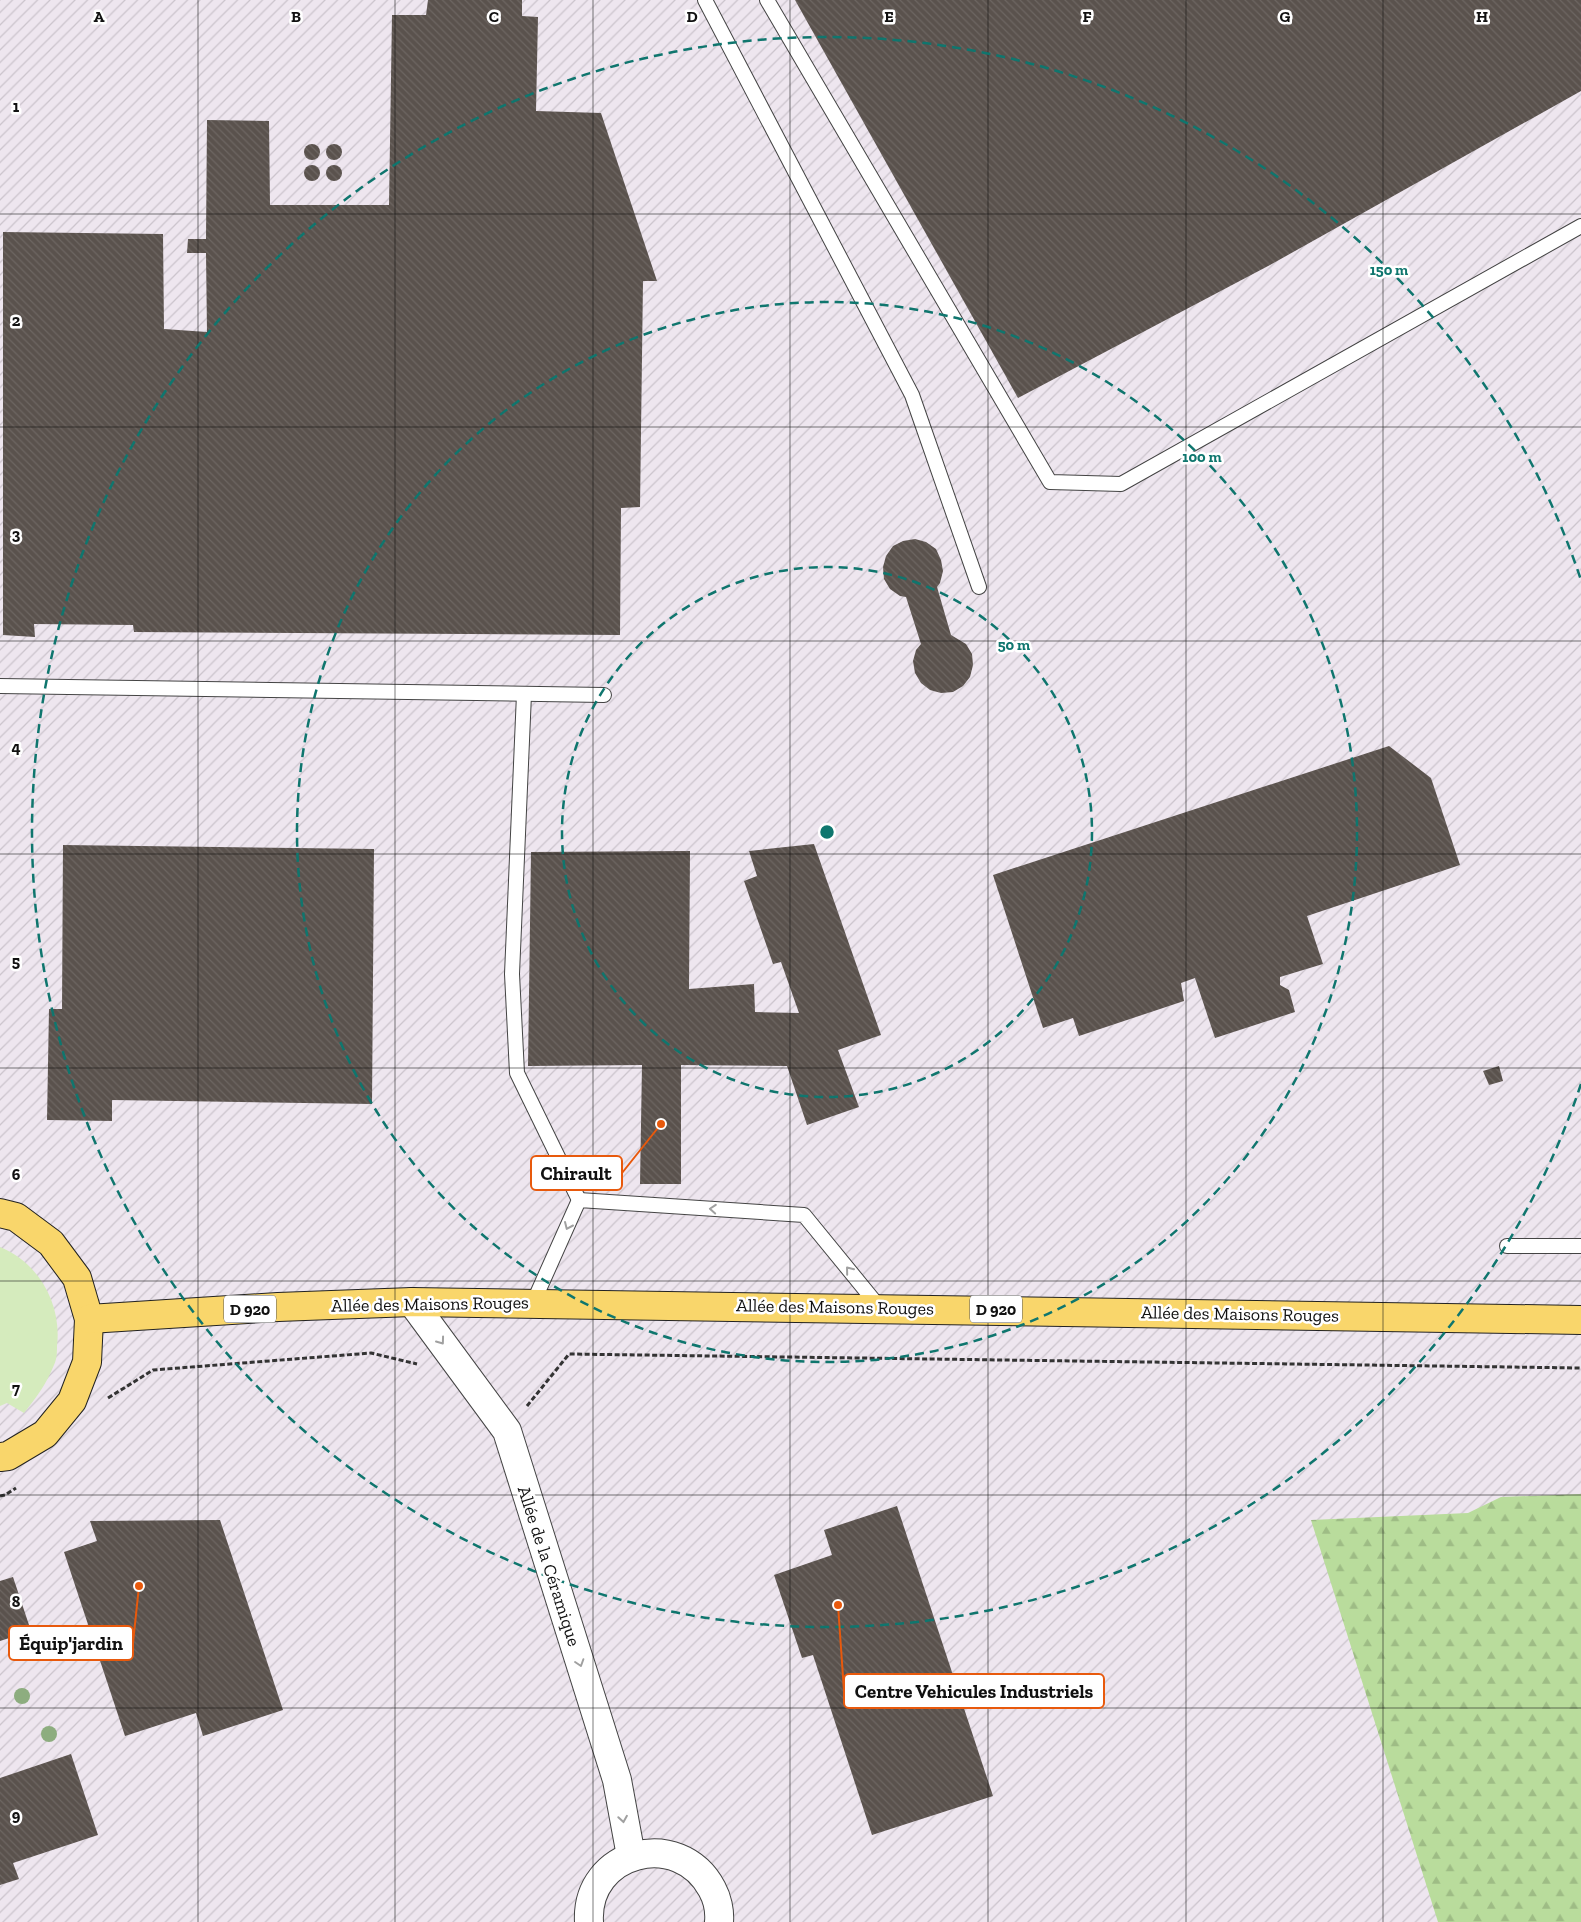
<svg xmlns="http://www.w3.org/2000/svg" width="1581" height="1922" viewBox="0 0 1581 1922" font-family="'Zilla Slab',serif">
<defs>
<pattern id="industrial-furrows" width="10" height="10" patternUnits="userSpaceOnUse" patternTransform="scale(1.25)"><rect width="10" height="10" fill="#eee6ef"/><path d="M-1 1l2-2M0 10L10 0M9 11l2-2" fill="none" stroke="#cbc4cc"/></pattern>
<pattern id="forest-firs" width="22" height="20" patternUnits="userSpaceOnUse" patternTransform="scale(1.25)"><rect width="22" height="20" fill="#b9dc9c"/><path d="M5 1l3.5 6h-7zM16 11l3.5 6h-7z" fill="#9ebc85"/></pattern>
<pattern id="building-back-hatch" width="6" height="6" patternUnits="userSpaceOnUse" patternTransform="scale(1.25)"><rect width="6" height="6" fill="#5a524d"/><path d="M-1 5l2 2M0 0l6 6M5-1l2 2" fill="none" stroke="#6d6662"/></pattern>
</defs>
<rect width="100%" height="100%" fill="#fffdf5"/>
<rect fill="url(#industrial-furrows)" x="0" y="0" width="1581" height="1922"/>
<path fill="#d5ebbd" d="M0,1247C39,1263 62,1304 57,1346C57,1352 57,1359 54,1365C47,1383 36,1398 24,1413L7,1403L0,1406Z"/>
<path fill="url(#forest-firs)" d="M1581,1494V1922H1438L1311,1520L1468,1513L1501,1497Z"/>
<g fill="url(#building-back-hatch)">
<path d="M428,0H522V16L538,17L536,111L601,113L657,281H643L640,507L621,508L620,635L134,632L133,625L34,624L35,637L3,635V232L163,234L164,329L207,332L206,253H187L188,239H206L207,120L269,121L270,205H389L392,15H426Z"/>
<path d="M795,0H1581V91L1270,265L1018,398Z"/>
<circle cx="312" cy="152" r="8"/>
<circle cx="334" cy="152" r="8"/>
<circle cx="312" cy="173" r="8"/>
<circle cx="334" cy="173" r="8"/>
<path d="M915,539L926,542L936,549L941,560L943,571L940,583L937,587L951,635L966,644L972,654L973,665L970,677L963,686L953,692L941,693L930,690L921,683L915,673L913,661L916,650L921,644L906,597L900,596L890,589L884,579L883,567L886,556L893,546L903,541Z"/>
<path d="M1389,746L1431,778L1460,865L1307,916L1323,964L1280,977V985L1289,990L1295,1012L1215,1038L1195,978L1181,983L1184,1001L1079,1036L1073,1018L1043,1028L993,875Z"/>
<path d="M814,844L881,1035L838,1050L859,1107L807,1125L787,1066L681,1065V1184H640L642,1065L528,1066L531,852L690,851L689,989L754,984L755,1012L799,1013L781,962L773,964L744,881L757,876L749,851Z"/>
<path d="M63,845L374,849L372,1104L112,1100V1121L47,1120L49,1009H62Z"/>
<path d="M1499,1066L1503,1081L1489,1085L1483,1071Z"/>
<path d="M897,1506L993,1796L872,1835L813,1655L802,1658L774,1575L832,1555L824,1530Z"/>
<path d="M220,1520L283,1710L203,1736L196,1713L125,1736L64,1552L97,1541L90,1521Z"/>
<path d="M13,1577L31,1631L0,1641V1581Z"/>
<path d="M71,1754L98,1835L13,1863L19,1879L0,1885V1778Z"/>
</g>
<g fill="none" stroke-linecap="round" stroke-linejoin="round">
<g stroke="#444" stroke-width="16">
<g id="service">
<path d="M705,0L912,395L979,587"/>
<path d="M767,0L1050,482L1121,484L1581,226"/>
<path d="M0,686L604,695"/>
<path d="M524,694L512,974L517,1073L579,1200"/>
<path d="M1507,1246H1581"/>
<path d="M533,1303L579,1200L804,1215L880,1308"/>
</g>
</g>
<g stroke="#444" stroke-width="30">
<g id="minor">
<path d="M412,1302L507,1431L617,1780L631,1856"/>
<path d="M589,1922C585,1851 679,1827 712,1889C717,1898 720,1911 719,1922"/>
</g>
</g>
<g stroke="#222" stroke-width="30">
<g id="primary">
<path d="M0,1213L16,1217L51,1243L77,1278L89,1319L87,1362L72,1401L45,1434L8,1456L0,1457"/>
<path d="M89,1319L278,1307L412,1302L1581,1320"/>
</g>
</g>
<g stroke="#333" stroke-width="3" stroke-dasharray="5 2.5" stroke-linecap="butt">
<path d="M108,1398L153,1370L371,1353L417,1364"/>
<path d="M527,1406L569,1354L1581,1368"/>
<path d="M0,1496L5,1495L16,1488"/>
</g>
<use href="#service" stroke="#fff" stroke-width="14"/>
<use href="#minor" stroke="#fff" stroke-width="28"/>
<use href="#primary" stroke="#f9d66b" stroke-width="28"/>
</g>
<g fill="#8dad7f">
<circle cx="22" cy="1696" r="8"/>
<circle cx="49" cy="1734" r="8"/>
</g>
<defs><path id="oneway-chevron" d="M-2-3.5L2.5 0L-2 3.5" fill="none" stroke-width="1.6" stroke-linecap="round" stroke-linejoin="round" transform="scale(1.25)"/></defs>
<g stroke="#a0a0a0">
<use href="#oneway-chevron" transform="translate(713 1209) rotate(-176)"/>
<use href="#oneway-chevron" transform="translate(568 1226) rotate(114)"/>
<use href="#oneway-chevron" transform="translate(849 1270) rotate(-129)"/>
<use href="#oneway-chevron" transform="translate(441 1341) rotate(54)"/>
<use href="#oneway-chevron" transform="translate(580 1663) rotate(72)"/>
<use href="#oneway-chevron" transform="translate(623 1819) rotate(81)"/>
</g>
<path fill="none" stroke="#111" stroke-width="1" stroke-opacity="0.55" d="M198,0V1922M395,0V1922M593,0V1922M790,0V1922M988,0V1922M1186,0V1922M1383,0V1922M0,214H1581M0,427H1581M0,641H1581M0,854H1581M0,1068H1581M0,1281H1581M0,1495H1581M0,1708H1581"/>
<g fill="none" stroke="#0f766e" stroke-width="2.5" stroke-dasharray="9 6">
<circle cx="827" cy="832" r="265"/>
<circle cx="827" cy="832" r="530"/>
<path d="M1581 1084A795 795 0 1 1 1581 580"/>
</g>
<g text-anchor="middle" stroke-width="5" stroke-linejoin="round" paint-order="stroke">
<g fill="#fff" stroke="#585858" stroke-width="1">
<rect x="224" y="1295.5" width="52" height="27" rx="4"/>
<rect x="970" y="1295.5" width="52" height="27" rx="4"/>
</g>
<g font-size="16" font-weight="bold" fill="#111">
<text x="250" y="1315">D 920</text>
<text x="996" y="1315">D 920</text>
</g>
<g font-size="18" fill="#111" stroke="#fff">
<text transform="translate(430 1304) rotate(-1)" y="6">Allée des Maisons Rouges</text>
<text transform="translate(835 1307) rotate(1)" y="6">Allée des Maisons Rouges</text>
<text transform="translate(1240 1314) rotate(1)" y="6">Allée des Maisons Rouges</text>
<text transform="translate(549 1566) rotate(72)" y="6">Allée de la Céramique</text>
</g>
</g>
<g font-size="16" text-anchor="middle" font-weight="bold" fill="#111" stroke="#fff" stroke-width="5" stroke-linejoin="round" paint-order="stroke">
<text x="99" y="22">A</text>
<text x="296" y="22">B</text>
<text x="494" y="22">C</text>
<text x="692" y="22">D</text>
<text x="889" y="22">E</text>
<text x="1087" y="22">F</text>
<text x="1285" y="22">G</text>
<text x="1482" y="22">H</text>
<text x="16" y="112">1</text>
<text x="16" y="326">2</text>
<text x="16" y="540">3</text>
<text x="16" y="753">4</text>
<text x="16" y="967">5</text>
<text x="16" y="1180">6</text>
<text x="16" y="1394">7</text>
<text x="16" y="1607">8</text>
<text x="16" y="1821">9</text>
</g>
<circle cx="827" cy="832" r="8" fill="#0f766e" stroke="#fff" stroke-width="2.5"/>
<g font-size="15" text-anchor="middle" font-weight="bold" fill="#0f766e" stroke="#fff" stroke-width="5" stroke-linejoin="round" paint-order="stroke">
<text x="1389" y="275">150 m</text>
<text x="1202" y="462">100 m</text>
<text x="1014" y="650">50 m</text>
</g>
<path fill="none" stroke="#e8590c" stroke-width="2" d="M661 1124L622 1173M139 1586L133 1643M838 1605L844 1691"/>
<g fill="#e8590c" stroke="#fff" stroke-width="2">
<circle cx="661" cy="1124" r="5"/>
<circle cx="139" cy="1586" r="5"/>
<circle cx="838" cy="1605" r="5"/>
</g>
<g fill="#fff" stroke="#e8590c" stroke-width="2">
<rect x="531" y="1156" width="91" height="34" rx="5"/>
<rect x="9" y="1626" width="124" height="34" rx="5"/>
<rect x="844" y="1674" width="260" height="34" rx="5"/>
</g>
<g font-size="19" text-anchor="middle" font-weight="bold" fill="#111">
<text x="576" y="1180">Chirault</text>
<text x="71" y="1650">Équip'jardin</text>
<text x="974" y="1698">Centre Vehicules Industriels</text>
</g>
</svg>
